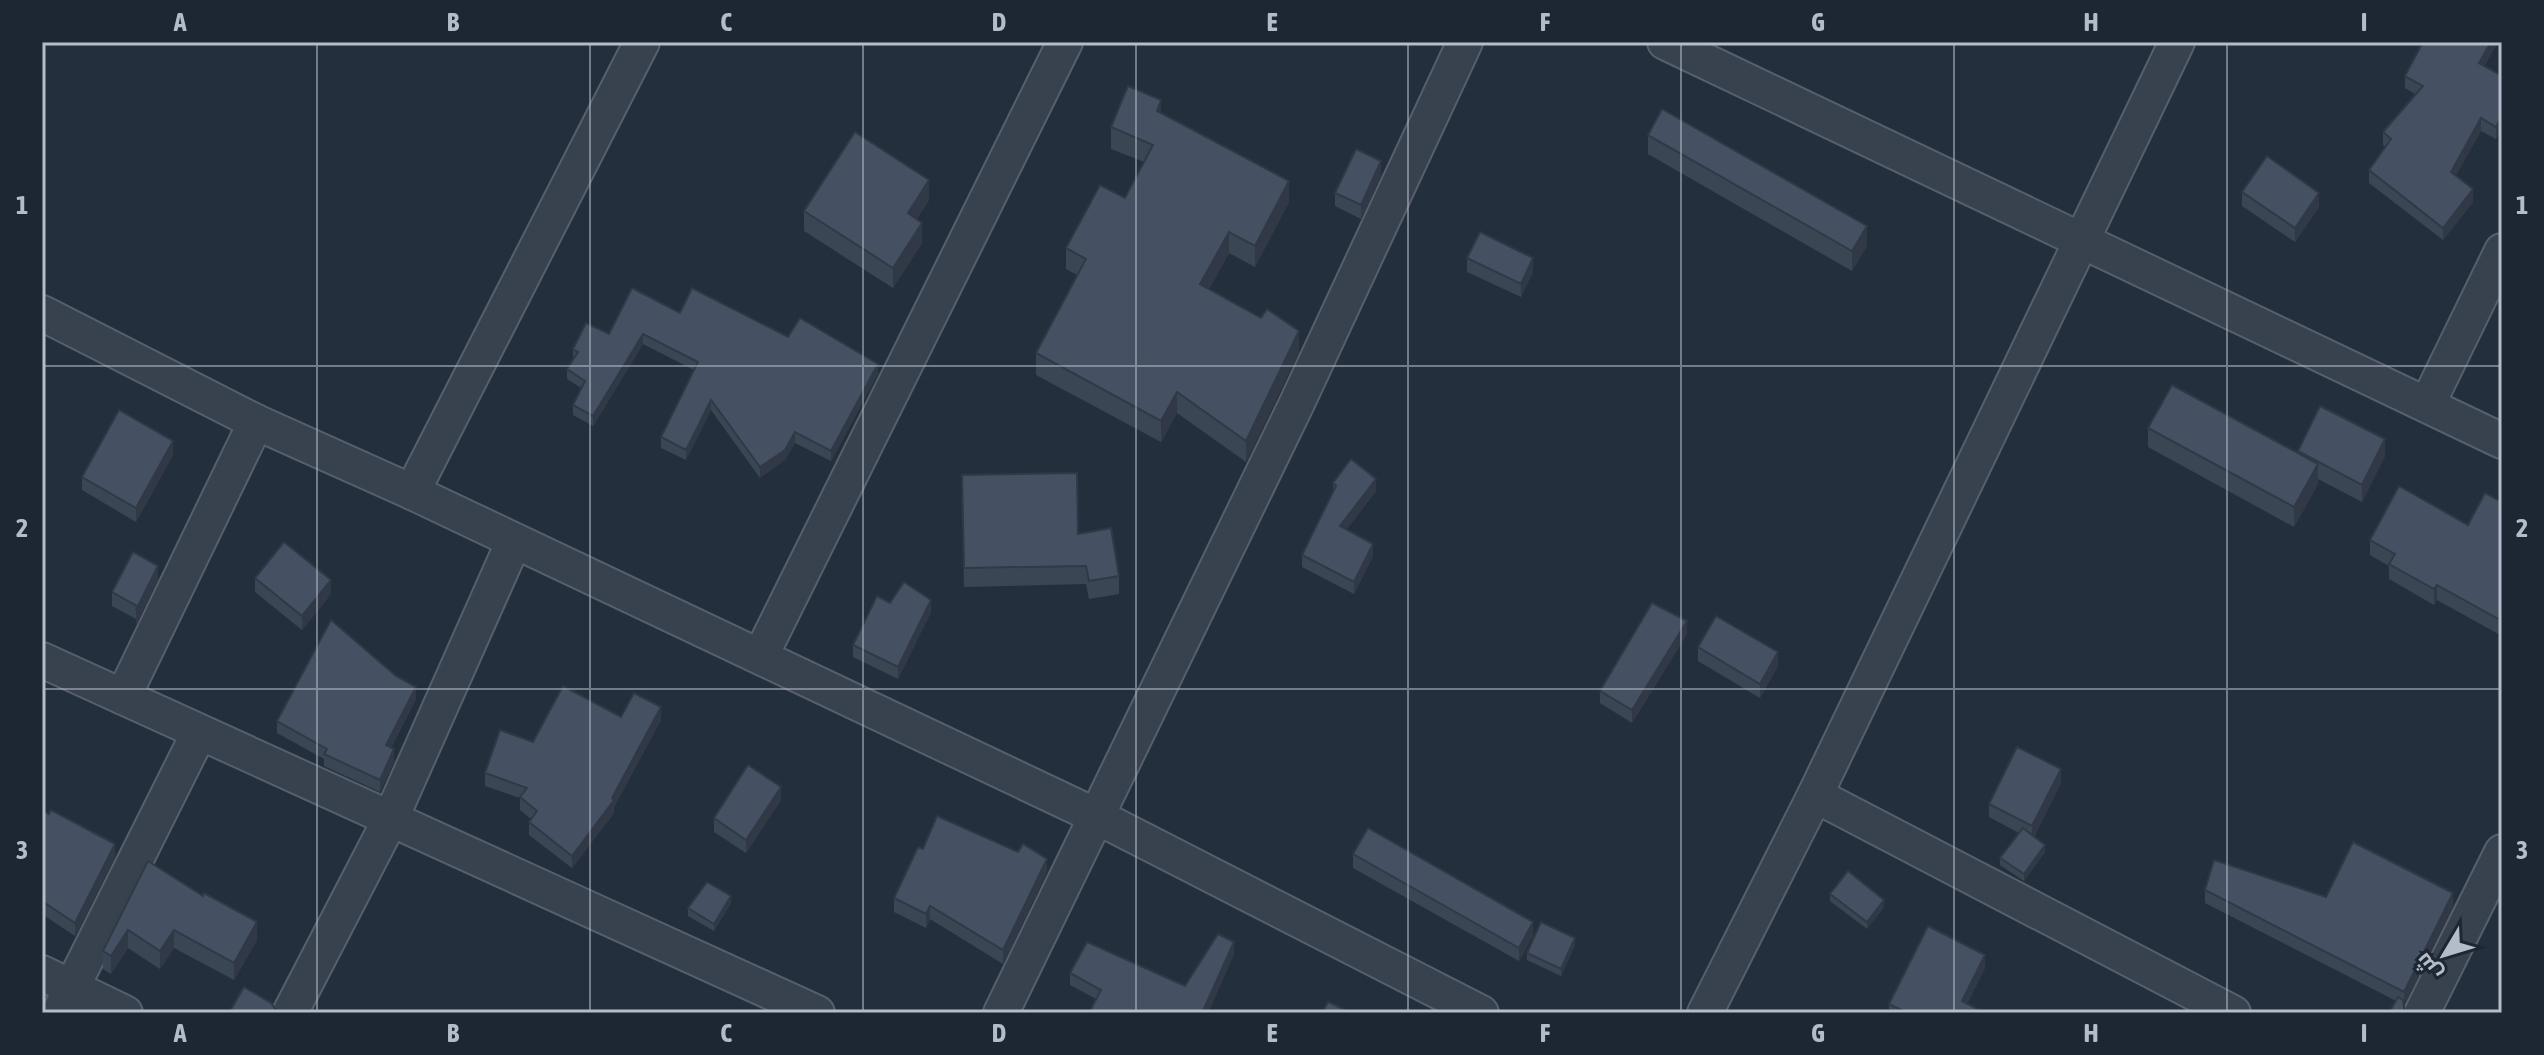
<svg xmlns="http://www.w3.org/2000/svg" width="2544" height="1055" viewBox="0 0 2544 1055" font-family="'Asap Condensed',Cairo,sans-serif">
<rect width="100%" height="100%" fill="#242f3e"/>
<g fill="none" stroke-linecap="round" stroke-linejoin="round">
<g stroke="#565f6c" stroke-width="38">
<g id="street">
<path d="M1665,42L2502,441"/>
<path d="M42,313L256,422L412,492L1096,816L1481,1013"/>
<path d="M2427,405L2502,251"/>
<path d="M412,492L642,42"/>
<path d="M761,655L1065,42"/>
<path d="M42,660L817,1013"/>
<path d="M123,697L256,422"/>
<path d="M1815,795L2233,1013"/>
<path d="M42,973L125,1013"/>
<path d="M59,1013L199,733"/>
<path d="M290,1013L390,820L514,541"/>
<path d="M1001,1013L1297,403L1465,42"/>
<path d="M1705,1013L1815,795L2177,42"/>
<path d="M2422,1013L2502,852"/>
</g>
</g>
<use href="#street" stroke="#38414e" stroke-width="34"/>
</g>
<g fill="#3b4654">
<path d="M2498,42L2484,66L2502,76V129L2496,139L2481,131L2456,175L2473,202L2443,240L2369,183V170L2385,147L2383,145V132L2415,94L2405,88V76Z"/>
<path d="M1161,113L1289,202L1255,267L1229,253L1209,289L1299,352L1246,462L1177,413L1161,442L1036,375V353L1077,275L1066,269V248L1125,198L1144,162L1111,149V127Z"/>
<path d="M1648,135L1867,246L1852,271L1648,154Z"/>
<path d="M1381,175L1361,219L1335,206V193Z"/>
<path d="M2242,192L2319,207L2295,242L2242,206Z"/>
<path d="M929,200L916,220L922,243L893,288L804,231V211Z"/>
<path d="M1467,258L1533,272L1521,297L1467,272Z"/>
<path d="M680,313L788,337L878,374L831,461L795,443L785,460L760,478L711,410L686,460L661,448V437L694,370L643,344L593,426L573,415V405L581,388L567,379V369L573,359V349L609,334Z"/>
<path d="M2148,428L2298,453V451L2385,456L2362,502L2318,479V484L2294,527L2148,447Z"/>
<path d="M173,455L136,522L82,490V477Z"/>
<path d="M962,475L1078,534L1119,576V594L1089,599L1086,584L964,587Z"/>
<path d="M1333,483L1376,491L1346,530L1373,556L1354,594L1302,567V555L1333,493Z"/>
<path d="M2502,502V636L2437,600L2434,605L2389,579V566L2370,555V540L2468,525Z"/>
<path d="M255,578L331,594L302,630L255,592Z"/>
<path d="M158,580L136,624V619L112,606V592Z"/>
<path d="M890,603L931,612L898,679L853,657V645Z"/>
<path d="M1687,634L1632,723L1600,703V691Z"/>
<path d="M1698,647L1778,666L1760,698L1698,661Z"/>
<path d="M416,699L391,748L394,762L380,792L324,766V759L277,733V721Z"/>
<path d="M621,717L661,720L614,807V813L572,868L529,835V822L531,819L520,810V798L485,786V773L533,742Z"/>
<path d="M2061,783L2034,837L2045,852L2024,881L2000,865V858L2019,833L1989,817V804Z"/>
<path d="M781,800L746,853L714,832V818Z"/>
<path d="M42,810L115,857L75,936L42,914Z"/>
<path d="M923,849L1047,872L1003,964L930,919L926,928L894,912V898Z"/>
<path d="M1353,854L1533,936L1519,961L1353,868Z"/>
<path d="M148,861L257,940L234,980L174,948L160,969L128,948L111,974L103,969V951Z"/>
<path d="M2205,890L2326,897L2453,906L2404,1005L2205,903Z"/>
<path d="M1830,894L1884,907L1867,929L1830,901Z"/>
<path d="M731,903L714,931L688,916V908Z"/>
<path d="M1575,945L1561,976L1527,960V953Z"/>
<path d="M1234,954L1208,1013H1089L1096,999L1070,985V973L1185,986Z"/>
<path d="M1985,968L1967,1004L1985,1013H1889V1004Z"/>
</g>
<g fill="#303945">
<path d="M2491,42H2498L2479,76V63Z"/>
<path d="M1161,100V122L1157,111Z"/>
<path d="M2502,116V129L2496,139V127Z"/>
<path d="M2481,118V131L2451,184V172Z"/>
<path d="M1381,161V175L1361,219V205Z"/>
<path d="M929,180V200L908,233V213Z"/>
<path d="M1289,181V202L1255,267V246Z"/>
<path d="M2473,189V202L2443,240V228Z"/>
<path d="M2319,193V207L2295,242V228Z"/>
<path d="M922,223V243L893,288V268Z"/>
<path d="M1867,226V246L1852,271V251Z"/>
<path d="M1229,232V253L1200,306V284Z"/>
<path d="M1533,258V272L1521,297V284Z"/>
<path d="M1299,331V352L1246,462V441Z"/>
<path d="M643,334V344L593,426V416Z"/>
<path d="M878,364V374L831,461V451Z"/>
<path d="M1177,392V413L1161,442V421Z"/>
<path d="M711,400V410L686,460V450Z"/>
<path d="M795,432V443L785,460L760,478V467Z"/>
<path d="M2385,439V456L2362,502V485Z"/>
<path d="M173,441V455L136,522V508Z"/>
<path d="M2318,464V484L2294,527V507Z"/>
<path d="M1376,479V491L1340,538V526Z"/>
<path d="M1373,544V556L1354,594V582Z"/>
<path d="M158,566V580L136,624V610Z"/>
<path d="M331,580V594L302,630V616Z"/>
<path d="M2437,585V600L2434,605V589Z"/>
<path d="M931,600V612L898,679V667Z"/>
<path d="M1687,621V634L1632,723V710Z"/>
<path d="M1778,652V666L1760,698V684Z"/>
<path d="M416,687V699L386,757V745Z"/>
<path d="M661,707V720L614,807V813L572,868V856L612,798Z"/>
<path d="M394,749V762L380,792V780Z"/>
<path d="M2061,769V783L2032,840V826Z"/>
<path d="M781,787V800L746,853V840Z"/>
<path d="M115,844V857L75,936V923Z"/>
<path d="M2045,845V852L2024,881V874Z"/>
<path d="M1047,859V872L1003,964V950Z"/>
<path d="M2453,893V906L2404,1005V992Z"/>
<path d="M731,896V903L714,931V924Z"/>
<path d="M1884,900V907L1867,929V922Z"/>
<path d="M930,906V919L926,928V914Z"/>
<path d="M257,922V940L234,980V963Z"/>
<path d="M1533,922V936L1519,961V948Z"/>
<path d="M128,930V948L111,974V956Z"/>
<path d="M174,930V948L160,969V951Z"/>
<path d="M1575,938V945L1561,976V969Z"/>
<path d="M1234,942V954L1208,1013H1202Z"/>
<path d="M1985,955V968L1962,1013V1001Z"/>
</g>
<g fill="#455162" stroke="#303945" stroke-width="2">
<path d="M2423,42H2491L2479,63L2502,76V116L2496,127L2481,118L2451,172L2473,189L2443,228L2369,170L2391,139L2383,132L2423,86L2405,76Z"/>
<path d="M1128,86L1161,100L1157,111L1289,181L1255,246L1229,232L1200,284L1261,318L1267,309L1299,331L1246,441L1177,392L1161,421L1036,353L1086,259L1066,248L1100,185L1125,198L1153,145L1111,127Z"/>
<path d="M1662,109L1867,226L1852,251L1648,135Z"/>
<path d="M855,132L929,180L908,213L922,223L893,268L804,211Z"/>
<path d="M1356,149L1381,161L1361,205L1335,193Z"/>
<path d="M2267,156L2319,193L2295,228L2242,192Z"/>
<path d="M1480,232L1533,258L1521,284L1467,258Z"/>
<path d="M632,288L680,313L692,288L788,337L800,318L878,364L831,451L795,432L785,450L760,467L711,400L686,450L661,437L698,362L643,334L593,416L573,405L585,381L567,369L578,352L573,349L586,323L609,334Z"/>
<path d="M2172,385L2318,464L2294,507L2148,428Z"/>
<path d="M2320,406L2385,439L2362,485L2298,451Z"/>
<path d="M119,410L173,441L136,508L82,477Z"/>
<path d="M1351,459L1376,479L1340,526L1373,544L1354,582L1302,555L1336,486L1333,483Z"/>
<path d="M1077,473L1078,534L1111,528L1119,576L1089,581L1086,566L964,568L962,475Z"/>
<path d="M2399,486L2468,525L2485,493L2502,502V621L2437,585L2434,589L2389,564L2395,554L2370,540Z"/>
<path d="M284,542L331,580L302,616L255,578Z"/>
<path d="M133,552L158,566L136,610L137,606L112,592Z"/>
<path d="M904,582L931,600L898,667L853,645L877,596L890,603Z"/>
<path d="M1652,603L1687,621L1632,710L1600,691Z"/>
<path d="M1716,616L1778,652L1760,684L1698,647Z"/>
<path d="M331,620L396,676L416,687L386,745L394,749L380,780L324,754L327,749L277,721Z"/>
<path d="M563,686L621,717L634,693L661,707L612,798L614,800L572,856L529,822L537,811L520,797L527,788L485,773L500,730L533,742Z"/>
<path d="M2017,747L2061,769L2032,826L1989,804Z"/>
<path d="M748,765L781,787L746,840L714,818Z"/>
<path d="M42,810L49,814L51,810L115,844L75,923L42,901Z"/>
<path d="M937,816L1018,852L1023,844L1047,859L1003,950L930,906L926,914L894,898L918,847L923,849Z"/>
<path d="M1368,828L1533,922L1519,948L1353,854Z"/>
<path d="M2023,828L2045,845L2024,874L2000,858Z"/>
<path d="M2353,842L2453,893L2404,992L2205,890L2214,860L2326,897Z"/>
<path d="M148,861L203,896L204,893L257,922L234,963L174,930L160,951L128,930L111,956L103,951Z"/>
<path d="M1848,871L1884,900L1867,922L1830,894Z"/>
<path d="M707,882L731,896L714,924L688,908Z"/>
<path d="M1541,922L1575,938L1561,969L1527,953Z"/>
<path d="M1928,926L1985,955L1962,1001L1985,1013H1907L1889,1004Z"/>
<path d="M1218,934L1234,942L1202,1013H1089L1101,990L1070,973L1087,942L1185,986Z"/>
<path d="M244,987L271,1003L278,1013H229Z"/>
<path d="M2398,997L2403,1000L2405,1013H2389Z"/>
<path d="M1328,1002L1352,1013H1322Z"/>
</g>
<path fill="none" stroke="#b4bcc9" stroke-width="2" stroke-opacity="0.55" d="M317,42V1013M590,42V1013M863,42V1013M1136,42V1013M1408,42V1013M1681,42V1013M1954,42V1013M2227,42V1013M42,366H2502M42,689H2502"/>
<rect width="2544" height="1055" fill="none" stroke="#1d2633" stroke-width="88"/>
<g transform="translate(2444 955) rotate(232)" stroke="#1d2633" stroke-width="6" paint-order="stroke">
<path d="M0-6L14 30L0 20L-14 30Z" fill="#b4bcc9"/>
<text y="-12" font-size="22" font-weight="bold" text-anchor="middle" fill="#b4bcc9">ش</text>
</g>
<rect x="44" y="44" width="2456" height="967" fill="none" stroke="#b4bcc9" stroke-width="3"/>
<g font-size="26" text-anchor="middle" font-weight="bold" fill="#b4bcc9">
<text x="180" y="31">A</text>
<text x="453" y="31">B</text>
<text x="726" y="31">C</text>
<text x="999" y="31">D</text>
<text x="1272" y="31">E</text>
<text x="1545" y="31">F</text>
<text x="1818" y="31">G</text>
<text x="2091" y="31">H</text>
<text x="2364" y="31">I</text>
<text x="22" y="214">1</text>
<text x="2522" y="214">1</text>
<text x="22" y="537">2</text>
<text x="2522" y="537">2</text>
<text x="22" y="859">3</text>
<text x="2522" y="859">3</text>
<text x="180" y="1042">A</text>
<text x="453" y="1042">B</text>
<text x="726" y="1042">C</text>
<text x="999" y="1042">D</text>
<text x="1272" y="1042">E</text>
<text x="1545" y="1042">F</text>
<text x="1818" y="1042">G</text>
<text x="2091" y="1042">H</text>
<text x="2364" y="1042">I</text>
</g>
</svg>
